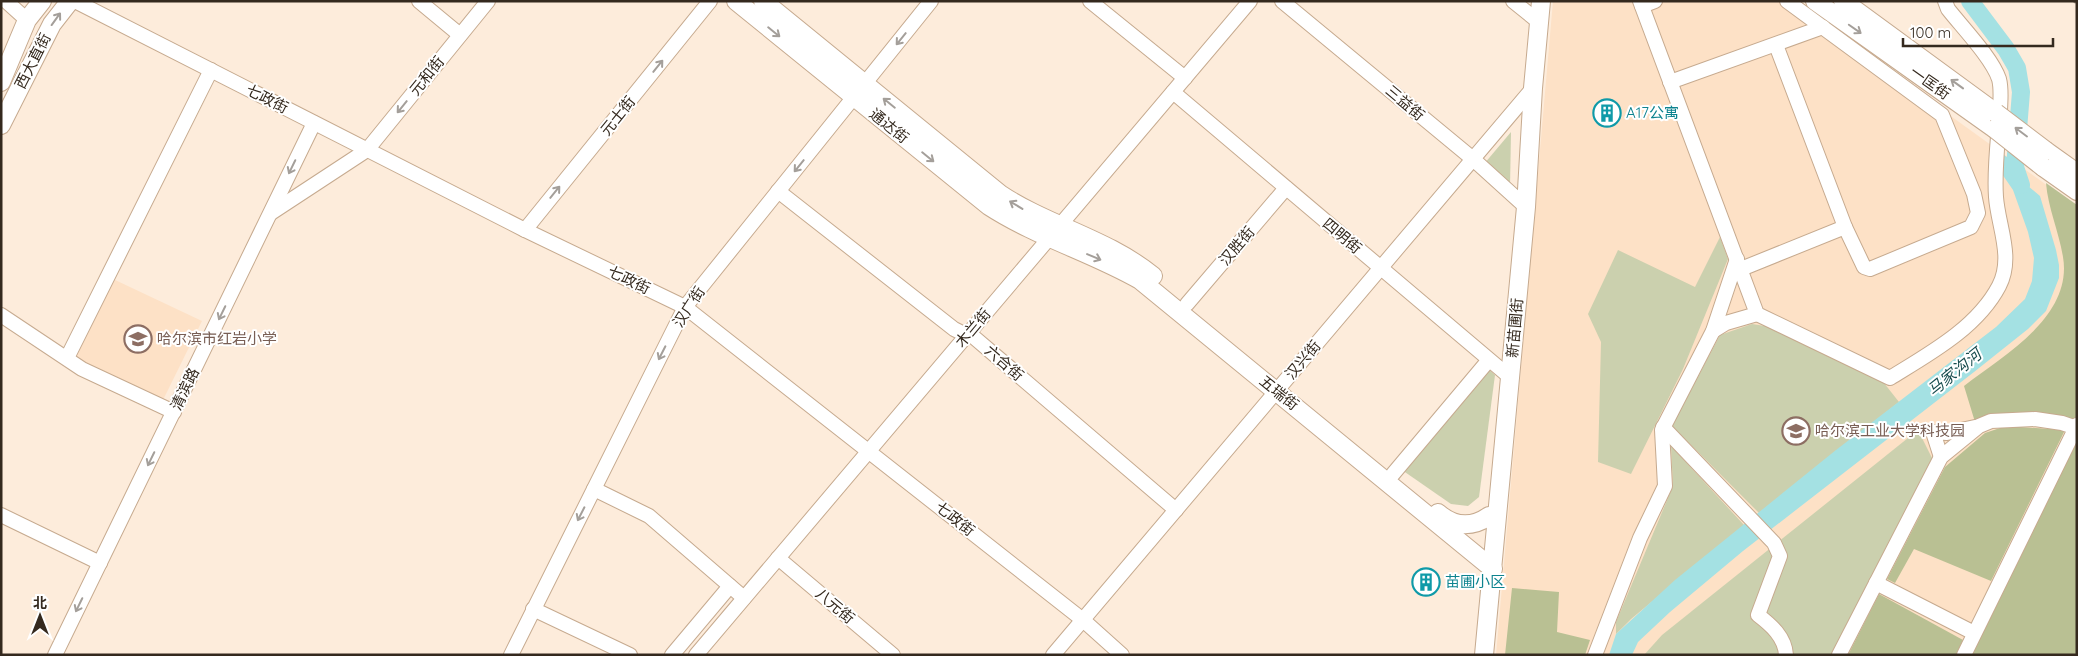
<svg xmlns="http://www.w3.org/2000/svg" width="2078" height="656" viewBox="0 0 2078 656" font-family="Quicksand,'Noto Sans SC',sans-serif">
<rect width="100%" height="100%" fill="#fdecdb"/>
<g fill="#fde1c6">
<path d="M1553,1H1791L2077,207V655H1496Z"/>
<path d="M113,279L202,321L162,402L82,363L75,357Z"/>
</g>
<g fill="#cbd0ae">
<path d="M1511,132L1510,187L1484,164Z"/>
<path d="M1720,237L1728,259L1683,369L1631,474L1598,462L1601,342L1588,314L1618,250L1695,287Z"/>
<path d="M1752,324L1765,326L1884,383L1899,402L1759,513L1672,426L1720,335Z"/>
<path d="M1487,368L1495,375L1479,497L1468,506L1451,504L1402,470Z"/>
<path d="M1918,430L1932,458L1833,655H1644L1662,635Z"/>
<path d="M1671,446L1744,525L1631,619L1616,634V622L1673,486Z"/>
</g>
<g fill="#b9c093">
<path d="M2046,183L2077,205V416L2074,422H1975L1964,386C2005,355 2073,316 2063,257C2059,232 2048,208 2046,183Z"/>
<path d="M2006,426L2065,430L1991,581L1914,549L1895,583L1887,579L1945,467L1985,433Z"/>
<path d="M2077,439V655H1971Z"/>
<path d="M1512,588L1559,592L1557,632L1590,640L1585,655H1505Z"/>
<path d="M1879,594L1963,640L1956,655H1848Z"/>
</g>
<path fill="#a4e1e3" d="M2004,155L2024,170L2028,186L2040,196L2056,250L2059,265V278L2046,311L2028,329L1974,372L1743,551L1670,612L1638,642L1632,655H1609L1616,634L1675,580L1836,450L1996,327L2025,299L2032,281L2034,258L2028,232L2013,190L2002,174Z"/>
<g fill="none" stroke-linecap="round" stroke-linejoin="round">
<path stroke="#a4e1e3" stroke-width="18" d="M1970,1L2006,49L2017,68L2021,92L2015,167L2021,185"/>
<g stroke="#c6aa8f" stroke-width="16">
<g id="minor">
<path d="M6,1L27,20"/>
<path d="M75,1L525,230L685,307L1083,620L1122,655"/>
<path d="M419,1L460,35"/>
<path d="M1090,1L1185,78"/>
<path d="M1282,1L1473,159L1526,207"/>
<path d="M1513,1L1539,22"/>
<path d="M1640,1L1757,314L1890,378C1929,354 1977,328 1999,286C2014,257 1998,226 1996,197C1994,169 1998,141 2000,113C2000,102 2002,90 1999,79C1992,58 1962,27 1948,9L1945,1"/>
<path d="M1642,6L1655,1"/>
<path d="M1776,45L1845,227"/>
<path d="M1670,82L1823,27"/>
<path d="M1173,92L1511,378"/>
<path d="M778,191L954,329L962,333H969L1176,510"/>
<path d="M271,213L367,150L488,1"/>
<path d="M525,230L710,1"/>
<path d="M1741,269L1845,227L1864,267L1870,269L1971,227L1978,213L1974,194L1942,115L1787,1"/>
<path d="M1187,304L1286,188"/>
<path d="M1,315L82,369L174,412"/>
<path d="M1713,331L1726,323L1757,314"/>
<path d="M67,358L211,70"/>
<path d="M1663,427L1774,543L1780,556L1758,615C1771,625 1785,637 1786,655"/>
<path d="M1941,457L1933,432L1947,433L1975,427"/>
<path d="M1393,474L1488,361"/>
<path d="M594,489L649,516L744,598"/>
<path d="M1,515L100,563"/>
<path d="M778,558L893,655"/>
<path d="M1876,583L1974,633"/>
<path d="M533,609L630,655"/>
<path d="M55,655L314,123"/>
<path d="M511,655L685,307L931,1"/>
<path d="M672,655L730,586"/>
<path d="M696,655L1250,1"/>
<path d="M1053,655L1533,88"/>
<path d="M1595,655L1640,538L1665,486L1662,430L1713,331L1737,259"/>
<path d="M1839,655L1941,457L1979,426L1991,421L2035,419L2062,423L2077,428"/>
<path d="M1964,655L2077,425"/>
</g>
</g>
<g stroke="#c6aa8f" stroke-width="20">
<g id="major">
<path d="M736,1L989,206C1037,237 1091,252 1140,280L1493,569"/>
<path d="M763,1L1000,194C1048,226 1108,239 1153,276"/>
<path d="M1815,1L1995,129"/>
<path d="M1843,1L1996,113"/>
<path d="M1,82L27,20L42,1"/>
<path d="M1,125L52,24L70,1"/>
<path d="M2046,151L2077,173"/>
<path d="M2043,167L2077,191"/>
<path d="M1438,513C1454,527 1472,528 1489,516"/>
<path d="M1484,655L1526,207L1533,88L1541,1"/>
</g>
</g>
<use href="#minor" stroke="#fff" stroke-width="14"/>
<use href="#major" stroke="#fff" stroke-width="18"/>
<path stroke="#9a8c7e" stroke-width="3" stroke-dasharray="2.5 5" stroke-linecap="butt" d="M2074,1L2077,3"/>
<g stroke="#c6aa8f" stroke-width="20" stroke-linecap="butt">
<g id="major-bridge">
<path d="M1996,113L2046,151"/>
<path d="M1995,129L2043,167"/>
</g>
</g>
<use href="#major-bridge" stroke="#fff" stroke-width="18"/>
</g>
<defs><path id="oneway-shaft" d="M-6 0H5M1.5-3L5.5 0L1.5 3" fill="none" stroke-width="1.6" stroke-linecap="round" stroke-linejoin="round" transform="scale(1.25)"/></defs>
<g stroke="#a49f9a">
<use href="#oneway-shaft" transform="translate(56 19) rotate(-54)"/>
<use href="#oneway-shaft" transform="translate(1855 29) rotate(35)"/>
<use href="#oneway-shaft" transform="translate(774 32) rotate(39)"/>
<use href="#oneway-shaft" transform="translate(901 39) rotate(129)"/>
<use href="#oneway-shaft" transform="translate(658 66) rotate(-51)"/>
<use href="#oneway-shaft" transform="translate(1957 84) rotate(-144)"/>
<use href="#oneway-shaft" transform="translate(889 103) rotate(-141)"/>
<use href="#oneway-shaft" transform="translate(402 107) rotate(129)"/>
<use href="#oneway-shaft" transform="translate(2021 132) rotate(-143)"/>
<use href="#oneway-shaft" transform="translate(928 157) rotate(39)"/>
<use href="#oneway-shaft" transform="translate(799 166) rotate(129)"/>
<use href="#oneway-shaft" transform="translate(292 167) rotate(116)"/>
<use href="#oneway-shaft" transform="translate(555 192) rotate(-51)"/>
<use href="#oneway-shaft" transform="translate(1016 205) rotate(-149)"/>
<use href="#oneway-shaft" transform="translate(1094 257) rotate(23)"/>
<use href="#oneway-shaft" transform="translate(222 313) rotate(116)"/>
<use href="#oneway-shaft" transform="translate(662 353) rotate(117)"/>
<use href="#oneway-shaft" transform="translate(151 459) rotate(116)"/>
<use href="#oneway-shaft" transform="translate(581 514) rotate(117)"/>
<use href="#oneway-shaft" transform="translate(79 605) rotate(116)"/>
</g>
<defs>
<g id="building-ring" transform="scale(1.4375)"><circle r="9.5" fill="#fff" stroke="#0f9aa8" stroke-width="1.5"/><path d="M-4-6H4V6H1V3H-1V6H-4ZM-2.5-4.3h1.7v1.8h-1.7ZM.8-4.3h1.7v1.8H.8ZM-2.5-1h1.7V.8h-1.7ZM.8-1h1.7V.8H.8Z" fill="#0f9aa8"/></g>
<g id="school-ring" transform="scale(1.4375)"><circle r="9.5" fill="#fff" stroke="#8d6e63" stroke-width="1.5"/><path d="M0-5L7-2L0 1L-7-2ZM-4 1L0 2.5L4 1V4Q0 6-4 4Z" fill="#8d6e63"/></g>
</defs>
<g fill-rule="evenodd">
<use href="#building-ring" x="1607" y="113"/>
<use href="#school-ring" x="138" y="339"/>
<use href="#school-ring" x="1796" y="431"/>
<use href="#building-ring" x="1426" y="582"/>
</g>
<g text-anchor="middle" stroke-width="4" stroke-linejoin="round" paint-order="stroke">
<g font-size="15" fill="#34291e" stroke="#fff">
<text transform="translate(33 61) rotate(-63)" y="5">西大直街</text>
<text transform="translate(427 76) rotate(-51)" y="5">元和街</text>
<text transform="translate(1930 83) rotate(35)" y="5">一匡街</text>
<text transform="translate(267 99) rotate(27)" y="5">七政街</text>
<text transform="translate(1405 103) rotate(40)" y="5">三益街</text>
<text transform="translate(618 116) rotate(-51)" y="5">元士街</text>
<text transform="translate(889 126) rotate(39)" y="5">通达街</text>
<text transform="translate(1342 236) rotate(40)" y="5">四明街</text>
<text transform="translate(1237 246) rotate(-50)" y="5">汉胜街</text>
<text transform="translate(629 280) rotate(26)" y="5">七政街</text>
<text transform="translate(689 307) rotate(-57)" y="5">汉广街</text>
<text transform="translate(973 328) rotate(-50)" y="5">木兰街</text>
<text transform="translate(1515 328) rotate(-85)" y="5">新苗圃街</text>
<text transform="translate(1303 360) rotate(-50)" y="5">汉兴街</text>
<text transform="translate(1004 363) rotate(41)" y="5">六合街</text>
<text transform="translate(185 389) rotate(-64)" y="5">清滨路</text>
<text transform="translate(1279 393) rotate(39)" y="5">五瑞街</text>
<text transform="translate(955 519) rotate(38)" y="5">七政街</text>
<text transform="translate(835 606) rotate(40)" y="5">八元街</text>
</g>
<g font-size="15" fill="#0d838f" stroke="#fff" text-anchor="start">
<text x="1626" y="118">A17公寓</text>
<text x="1445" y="587">苗圃小区</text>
</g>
<g font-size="15" fill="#785e54" stroke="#fff" text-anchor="start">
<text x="157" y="344">哈尔滨市红岩小学</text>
<text x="1815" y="436">哈尔滨工业大学科技园</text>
</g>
<g font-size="16" font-style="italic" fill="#174c4e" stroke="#fff">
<text transform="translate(1954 372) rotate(-39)" y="6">马家沟河</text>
</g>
</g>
<rect width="2078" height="656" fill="none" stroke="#34291e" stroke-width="5"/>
<g transform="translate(40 616)" stroke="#ffffff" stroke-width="4" paint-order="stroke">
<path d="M0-4L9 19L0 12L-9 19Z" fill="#34291e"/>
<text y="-8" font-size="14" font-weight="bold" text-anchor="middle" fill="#34291e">北</text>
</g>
<path d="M1903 38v8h150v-8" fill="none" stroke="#34291e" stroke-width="2.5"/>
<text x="1910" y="38" font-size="15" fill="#34291e" stroke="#ffffff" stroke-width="4" paint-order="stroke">100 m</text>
</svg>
